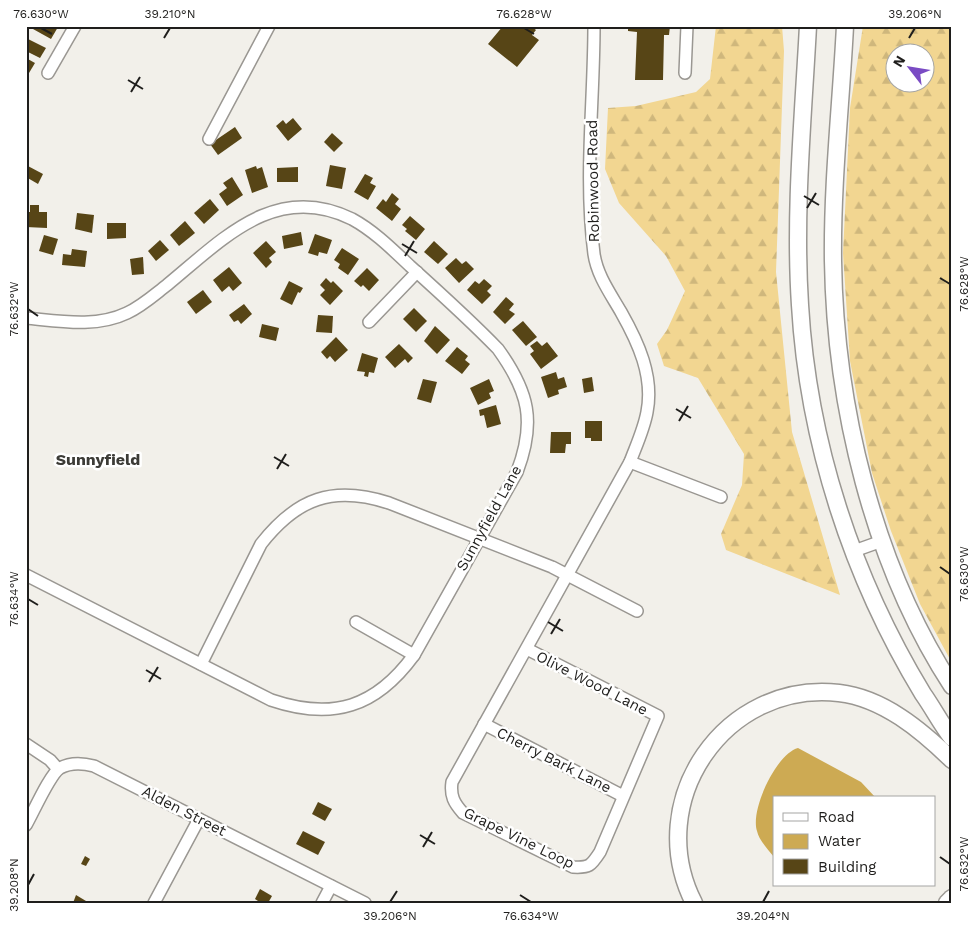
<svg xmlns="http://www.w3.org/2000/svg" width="978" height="929" viewBox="0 0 978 929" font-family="'Work Sans',sans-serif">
<defs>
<pattern id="forest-firs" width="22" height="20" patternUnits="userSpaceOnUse" patternTransform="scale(1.25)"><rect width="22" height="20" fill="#f2d691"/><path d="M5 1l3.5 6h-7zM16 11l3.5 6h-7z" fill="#cfb77c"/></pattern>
</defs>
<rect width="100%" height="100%" fill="#f2f0ea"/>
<g fill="url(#forest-firs)" fill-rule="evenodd">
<path d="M716,26H782L784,51L776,272L792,432L840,595L726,550L721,534L742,485L744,454L698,378L664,366L657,344L667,330L685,291L666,256L619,203L605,169L608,108L636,106L696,92L710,79Z"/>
<path d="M863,26H952V663L920,604L891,531L872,473L850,361L843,253L850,108ZM896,52H926V82H896Z"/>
</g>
<path fill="#cdaa53" d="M798,748L861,782L876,798H774V857C768,850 759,840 757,831C750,810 776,754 798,748Z"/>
<g fill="#574516">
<path d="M34,26H62L61,29L58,27L51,39L33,29Z"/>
<path d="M503,26H531L536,30L532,35L539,40L517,67L488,44Z"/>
<path d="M628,26H670L669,35H664L663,80H635L637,32L628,31Z"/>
<path d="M28,39L46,48L40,58L26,51Z"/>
<path d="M26,58L35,63L26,78Z"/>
<path d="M293,118L302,129L288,141L276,126L283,120L286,124Z"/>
<path d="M235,127L242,138L218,155L210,144Z"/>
<path d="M332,133L343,143L334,152L324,142Z"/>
<path d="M26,165L43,174L38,184L26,177Z"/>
<path d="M330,165L346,168L342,189L326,186Z"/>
<path d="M256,166L257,169L262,167L268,187L252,193L245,170Z"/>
<path d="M298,167V182H277V168Z"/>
<path d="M365,174L373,178L370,183L376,186L368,200L354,192Z"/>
<path d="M232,177L243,195L227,206L219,194L227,188L223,183Z"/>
<path d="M392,193L399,199L395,204L401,209L392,221L376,208L383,199L386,202Z"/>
<path d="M210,199L219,210L204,224L194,213Z"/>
<path d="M30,205H39V212H47V228L26,227V212H30Z"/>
<path d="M77,213L94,215L92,233L75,229Z"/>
<path d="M410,216L425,229L416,240L405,231L407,229L402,225Z"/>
<path d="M185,221L195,233L179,246L170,235Z"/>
<path d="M107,223H126V238L107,239Z"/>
<path d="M301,232L303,245L284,249L282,236Z"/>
<path d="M315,234L332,240L327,254L319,252L318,256L308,253Z"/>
<path d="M44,235L58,239L53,255L39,251Z"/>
<path d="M160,240L169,250L156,261L148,251Z"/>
<path d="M266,241L276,252L269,258L272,262L266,268L253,253Z"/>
<path d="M434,241L448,254L438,264L424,252Z"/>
<path d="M342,248L359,259L348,275L338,268L340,264L334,260Z"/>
<path d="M72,249L87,251L85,267L62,265L63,254L71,255Z"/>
<path d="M143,257L144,274L132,275L130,259Z"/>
<path d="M456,258L462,264L466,261L474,269L459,283L445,268Z"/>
<path d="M229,267L242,283L233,291L229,286L222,292L213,280Z"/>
<path d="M367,268L379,280L369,291L363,285L361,287L354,281Z"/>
<path d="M326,278L331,283L333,281L343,291L330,305L320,295L325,290L320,285Z"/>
<path d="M484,279L492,286L487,291L491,295L482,304L467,290L475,281L479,284Z"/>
<path d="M289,281L303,288L300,293L298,292L292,305L280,299Z"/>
<path d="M203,290L212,302L196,314L187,302Z"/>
<path d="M506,297L514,304L509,310L515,314L505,324L493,312Z"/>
<path d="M244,304L252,314L241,324L238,320L234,322L229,315Z"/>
<path d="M414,308L427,321L416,332L403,319Z"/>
<path d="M318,315L333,316L332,333L316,332Z"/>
<path d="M523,321L537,337L526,346L512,330Z"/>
<path d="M262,324L279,328L276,341L259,337Z"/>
<path d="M435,326L450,340L437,354L424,341Z"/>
<path d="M336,337L348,350L335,362L330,356L327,359L321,352Z"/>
<path d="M537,341L542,346L547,342L558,356L541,369L530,354L534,351L530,346Z"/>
<path d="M399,344L413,358L408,363L405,359L395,368L385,357Z"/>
<path d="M457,347L468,356L465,360L470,364L462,374L445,361Z"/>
<path d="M362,353L378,358L374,373L369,372L368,377L364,376L365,372L357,371Z"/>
<path d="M556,372L558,379L564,377L567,387L558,390L559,394L548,398L541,377Z"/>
<path d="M592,377L594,391L584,393L582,379Z"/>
<path d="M423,379L437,382L431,403L417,399Z"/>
<path d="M489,379L494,391L489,393L491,398L478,405L470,388Z"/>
<path d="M496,405L501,424L487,428L484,415L480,416L479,410Z"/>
<path d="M585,421H602V441H591V438H585Z"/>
<path d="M551,432H571V444H566L565,453H550Z"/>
<path d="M318,802L332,809L325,821L312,814Z"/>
<path d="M303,831L325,842L318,855L296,844Z"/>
<path d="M85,856L90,859L86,866L81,864Z"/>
<path d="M260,889L272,896L268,903H261L255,899Z"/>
<path d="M76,895L86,901L85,903H73Z"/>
</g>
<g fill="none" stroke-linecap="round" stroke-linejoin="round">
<g stroke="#9a9792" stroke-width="14">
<g id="minor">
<path d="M48,73L75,26"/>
<path d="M685,73L687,26"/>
<path d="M209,139L269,26"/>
<path d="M26,318C59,321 96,328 127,313C142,306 154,295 167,285C222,240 275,181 352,219C374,231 392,249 410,266C440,293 470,320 498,349C529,392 536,422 517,472L414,655C376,707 333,721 271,700L26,575"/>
<path d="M369,322L417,272"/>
<path d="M630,462L721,497"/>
<path d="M854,551L882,541"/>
<path d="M356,622L414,655"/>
<path d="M527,649L658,716L600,852C591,866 589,868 573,867L463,813C454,803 450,796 452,782L630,462C636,446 644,429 647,412C654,376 638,342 621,312C610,293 597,275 594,254C584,178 594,102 594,26"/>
<path d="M201,664L261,544C297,498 333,485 389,503L552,567L637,611"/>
<path d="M484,724L623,796"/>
<path d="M26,744L50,760L58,769"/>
<path d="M26,825C33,813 50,774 60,768C71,762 83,763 94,766L365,903"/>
<path d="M154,903L199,819"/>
<path d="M322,903L331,886"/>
</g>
</g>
<g stroke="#9a9792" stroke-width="19">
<g id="highway">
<path d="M808,26C803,119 794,213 800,305C808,442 852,577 923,694C933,708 941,724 952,738"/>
<path d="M845,26C841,104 832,183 833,261C835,404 873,565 952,686"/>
<path d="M694,903C642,801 725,680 839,693C883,698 921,730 952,760"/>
<path d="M947,903L952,898"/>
</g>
</g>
<use href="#minor" stroke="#fff" stroke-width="11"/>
<use href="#highway" stroke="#fff" stroke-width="16"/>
</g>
<path fill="none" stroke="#1f1e1c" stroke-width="2" d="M41,28L52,34M524,28L534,34M164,38L170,28M909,38L915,28M128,80L143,89M131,92L140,77M804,196L819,205M807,208L816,193M402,244L417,253M405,256L414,241M940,278L950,284M28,309L38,316M676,409L691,418M679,421L688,406M274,457L289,466M277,469L286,454M940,567L950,574M28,599L38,605M548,622L563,631M551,634L560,619M146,670L161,679M149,682L158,667M420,835L435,844M423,847L432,832M940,857L950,864M28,885L34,874M520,895L531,902M390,902L397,891M763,902L769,891"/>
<g text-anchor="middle" stroke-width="5" stroke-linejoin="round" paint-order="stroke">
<g font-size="15" fill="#1f1e1c" stroke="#fff">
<text transform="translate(593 181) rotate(-91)" y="5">Robinwood Road</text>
<text transform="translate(489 518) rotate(-61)" y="5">Sunnyfield Lane</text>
<text transform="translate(592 683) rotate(27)" y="5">Olive Wood Lane</text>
<text transform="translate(554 760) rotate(27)" y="5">Cherry Bark Lane</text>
<text transform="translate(184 811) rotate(27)" y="5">Alden Street</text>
<text transform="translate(519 838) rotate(26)" y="5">Grape Vine Loop</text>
</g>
<g font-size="16" font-weight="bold" fill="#3c3b36" stroke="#fff">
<text x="98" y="465">Sunnyfield</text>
</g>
</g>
<rect width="978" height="929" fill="none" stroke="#ffffff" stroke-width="55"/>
<rect x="773" y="796" width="162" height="90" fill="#ffffff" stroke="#a5a5a4"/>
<rect x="783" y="813" width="25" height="8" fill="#ffffff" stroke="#a5a5a4"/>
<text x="818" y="822" font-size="15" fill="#1f1e1c">Road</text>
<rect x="783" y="834" width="25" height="15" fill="#cdaa53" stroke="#a5a5a4"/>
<text x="818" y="846" font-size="15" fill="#1f1e1c">Water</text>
<rect x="783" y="859" width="25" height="15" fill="#574516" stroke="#a5a5a4"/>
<text x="818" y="872" font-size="15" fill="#1f1e1c">Building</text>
<g transform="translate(910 68) rotate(301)"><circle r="24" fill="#ffffff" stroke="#a5a5a4"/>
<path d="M0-4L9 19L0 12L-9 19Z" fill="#7a4bc4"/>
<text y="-8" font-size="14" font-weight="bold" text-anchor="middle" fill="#1f1e1c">N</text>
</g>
<rect x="28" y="28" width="922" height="874" fill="none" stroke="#1f1e1c" stroke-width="2"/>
<g font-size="12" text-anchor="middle" fill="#1f1e1c">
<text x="41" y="18">76.630°W</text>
<text x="170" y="18">39.210°N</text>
<text x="524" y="18">76.628°W</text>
<text x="915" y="18">39.206°N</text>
<text transform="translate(964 284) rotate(-90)" y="4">76.628°W</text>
<text transform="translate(14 309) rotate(-90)" y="4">76.632°W</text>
<text transform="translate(964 574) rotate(-90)" y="4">76.630°W</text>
<text transform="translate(14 599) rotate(-90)" y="4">76.634°W</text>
<text transform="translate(964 864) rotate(-90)" y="4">76.632°W</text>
<text transform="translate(14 885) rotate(-90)" y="4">39.208°N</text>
<text x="390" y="920">39.206°N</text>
<text x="531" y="920">76.634°W</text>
<text x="763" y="920">39.204°N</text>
</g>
</svg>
